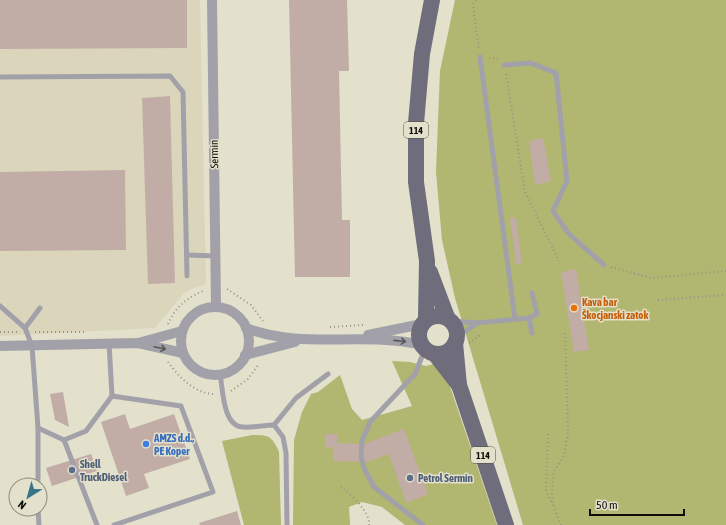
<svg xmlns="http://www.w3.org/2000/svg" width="726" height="525" viewBox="0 0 726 525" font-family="'Asap Condensed',sans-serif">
<rect width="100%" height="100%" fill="#e3e0cc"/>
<path fill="#dbd6bb" d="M0,0H200L206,284L191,289L183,294L155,328L0,336Z"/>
<g fill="#b1b671">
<path d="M455,0H726V525H523L455,298L442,240L436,172L440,71Z"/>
<path d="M392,361L410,362L426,366L437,363H442L497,525H405L382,507L362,502L349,507L350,525H293L294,440L302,412L311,394L318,392L340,375L352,409L362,420L412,406Z"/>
<path d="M252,435C269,435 272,436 279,452L281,525H244L222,441Z"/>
</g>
<g fill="#c2ada6">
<path d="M0,0H187V48L0,49Z"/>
<path d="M289,0H347L349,71H339L342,220H350V277H295Z"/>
<path d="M170,96L175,283L148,284L142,98Z"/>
<path d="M543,138L551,181L535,185L529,141Z"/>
<path d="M125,170L126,250L0,251V172Z"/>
<path d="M516,217L522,263L516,264L510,218Z"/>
<path d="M576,269L589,350L574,352L561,272Z"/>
<path d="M63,392L69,427L55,420L50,394Z"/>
<path d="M125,414L130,429L174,414L190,459L144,474L149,488L126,496L101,422Z"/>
<path d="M404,429L428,494L406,503L389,454L367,462L333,461V447L326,448L325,434H337V443L364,444Z"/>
<path d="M91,454L97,471L52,486L46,468Z"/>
<path d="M237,511L241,525H200L199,523Z"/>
</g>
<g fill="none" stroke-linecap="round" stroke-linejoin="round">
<g stroke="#969485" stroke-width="2" stroke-dasharray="1 3" stroke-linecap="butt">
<path d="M476,0L473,4L479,50"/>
<path d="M489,58L499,59"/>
<path d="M506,74L525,192L559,261"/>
<path d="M611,267L652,278L726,271"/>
<path d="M227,289L251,305L263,321"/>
<path d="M658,300L726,295"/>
<path d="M168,324C176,306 187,298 205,290"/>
<path d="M330,327L363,325"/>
<path d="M0,332H17"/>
<path d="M35,332H87"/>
<path d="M469,343L479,336L478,333"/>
<path d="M168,362C179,377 195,394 215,394"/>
<path d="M231,391L248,379L259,364"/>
<path d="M548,434L546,491L553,505"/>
<path d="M341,487C351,495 370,511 369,525"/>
<path d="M561,525L554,508L552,494L554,471L564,456L568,432L565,330"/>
</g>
<g stroke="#a2a1a9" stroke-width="5">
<path d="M480,57L515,319"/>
<path d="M504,65L531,63L556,73L567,181L553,211L568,233L604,265"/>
<path d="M0,77L170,76L183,92L187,276"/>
<path d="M187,255L216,256"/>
<path d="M0,306L25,328L32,346L38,428V485"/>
<path d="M529,318L532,333"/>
<path d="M451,321L477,323L529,318L537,314L532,293"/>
<path d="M25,328L40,308"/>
<path d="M457,337L477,323"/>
<path d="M109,343L112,396"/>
<path d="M220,374C223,390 223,427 243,427C253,428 263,425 274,425L283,437L286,453L287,525"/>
<path d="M274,425L296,398L328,374"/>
<path d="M38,428L64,440L86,431L112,396L181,406L213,492L114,525"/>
<path d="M64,440L97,525"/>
<path d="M38,509L39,525"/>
<path d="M423,525L374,487L364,468L361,456L362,441L370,422L415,374L425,349"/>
</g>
<g stroke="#a2a1a9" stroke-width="10">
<path d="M212,0L216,307"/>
<circle cx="215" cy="341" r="34"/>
<path d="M246,328C304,350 362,331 422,345"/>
<path d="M368,335L422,324"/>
<path d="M138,343L182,331"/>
<path d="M0,346L138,343L183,353"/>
<path d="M245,355L295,342"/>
</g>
<g stroke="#6f6d7c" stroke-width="16">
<path d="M430,272L447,317"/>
<circle cx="438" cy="335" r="19"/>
<path d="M426,319L427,261L416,182V123L422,54L432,0"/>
<path d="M455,343L459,385L506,525"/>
<path d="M435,354L459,385"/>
</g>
</g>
<defs><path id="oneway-shaft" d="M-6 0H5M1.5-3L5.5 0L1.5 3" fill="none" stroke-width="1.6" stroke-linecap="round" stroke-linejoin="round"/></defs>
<g stroke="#585758">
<use href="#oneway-shaft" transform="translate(400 341) rotate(6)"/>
<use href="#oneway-shaft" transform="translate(160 348) rotate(12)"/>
</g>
<circle fill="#e8710a" stroke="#e3e0cc" stroke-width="1.5" cx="574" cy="308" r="4"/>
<circle fill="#3f7fe0" stroke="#e3e0cc" stroke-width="1.5" cx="146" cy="444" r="4"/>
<g fill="#5c6f8a" stroke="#e3e0cc" stroke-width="1.5">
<circle cx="72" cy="470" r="4"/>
<circle cx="410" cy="478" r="4"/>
</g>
<g text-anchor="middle" stroke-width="3" stroke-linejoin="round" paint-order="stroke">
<g fill="#e3e0cc" stroke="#4e4c42" stroke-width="1">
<rect x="404" y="122" width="24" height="16" rx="3"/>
<rect x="471" y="447" width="24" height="16" rx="3"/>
</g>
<g font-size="10" font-weight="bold" fill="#0e0d07">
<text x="416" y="134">114</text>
<text x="483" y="459">114</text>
</g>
<g font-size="11" fill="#0e0d07" stroke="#e3e0cc">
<text transform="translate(214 154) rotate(-91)" y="4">Sermin</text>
</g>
<g font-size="11" font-weight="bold" fill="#c56008" stroke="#e3e0cc" text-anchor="start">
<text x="582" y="306">Kava bar<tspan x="582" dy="13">Škocjanski zatok</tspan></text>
</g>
<g font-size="11" font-weight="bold" fill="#366cbe" stroke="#e3e0cc" text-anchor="start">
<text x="154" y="442">AMZS d.d.,<tspan x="154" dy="13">PE Koper</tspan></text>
</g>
<g font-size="11" font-weight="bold" fill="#4e5e75" stroke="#e3e0cc" text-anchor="start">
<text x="80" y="468">Shell<tspan x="80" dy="13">TruckDiesel</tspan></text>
<text x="418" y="482">Petrol Sermin</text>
</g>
</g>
<g transform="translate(28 497) rotate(217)"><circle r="19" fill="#e3e0cc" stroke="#8e8c7d"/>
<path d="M0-3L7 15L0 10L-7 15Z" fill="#36748a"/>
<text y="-6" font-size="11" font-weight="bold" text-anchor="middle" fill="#0e0d07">N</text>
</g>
<path d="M590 509v6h94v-6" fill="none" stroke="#0e0d07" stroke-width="2"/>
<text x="596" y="509" font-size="12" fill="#0e0d07" stroke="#e3e0cc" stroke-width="3" paint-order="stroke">50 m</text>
</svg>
